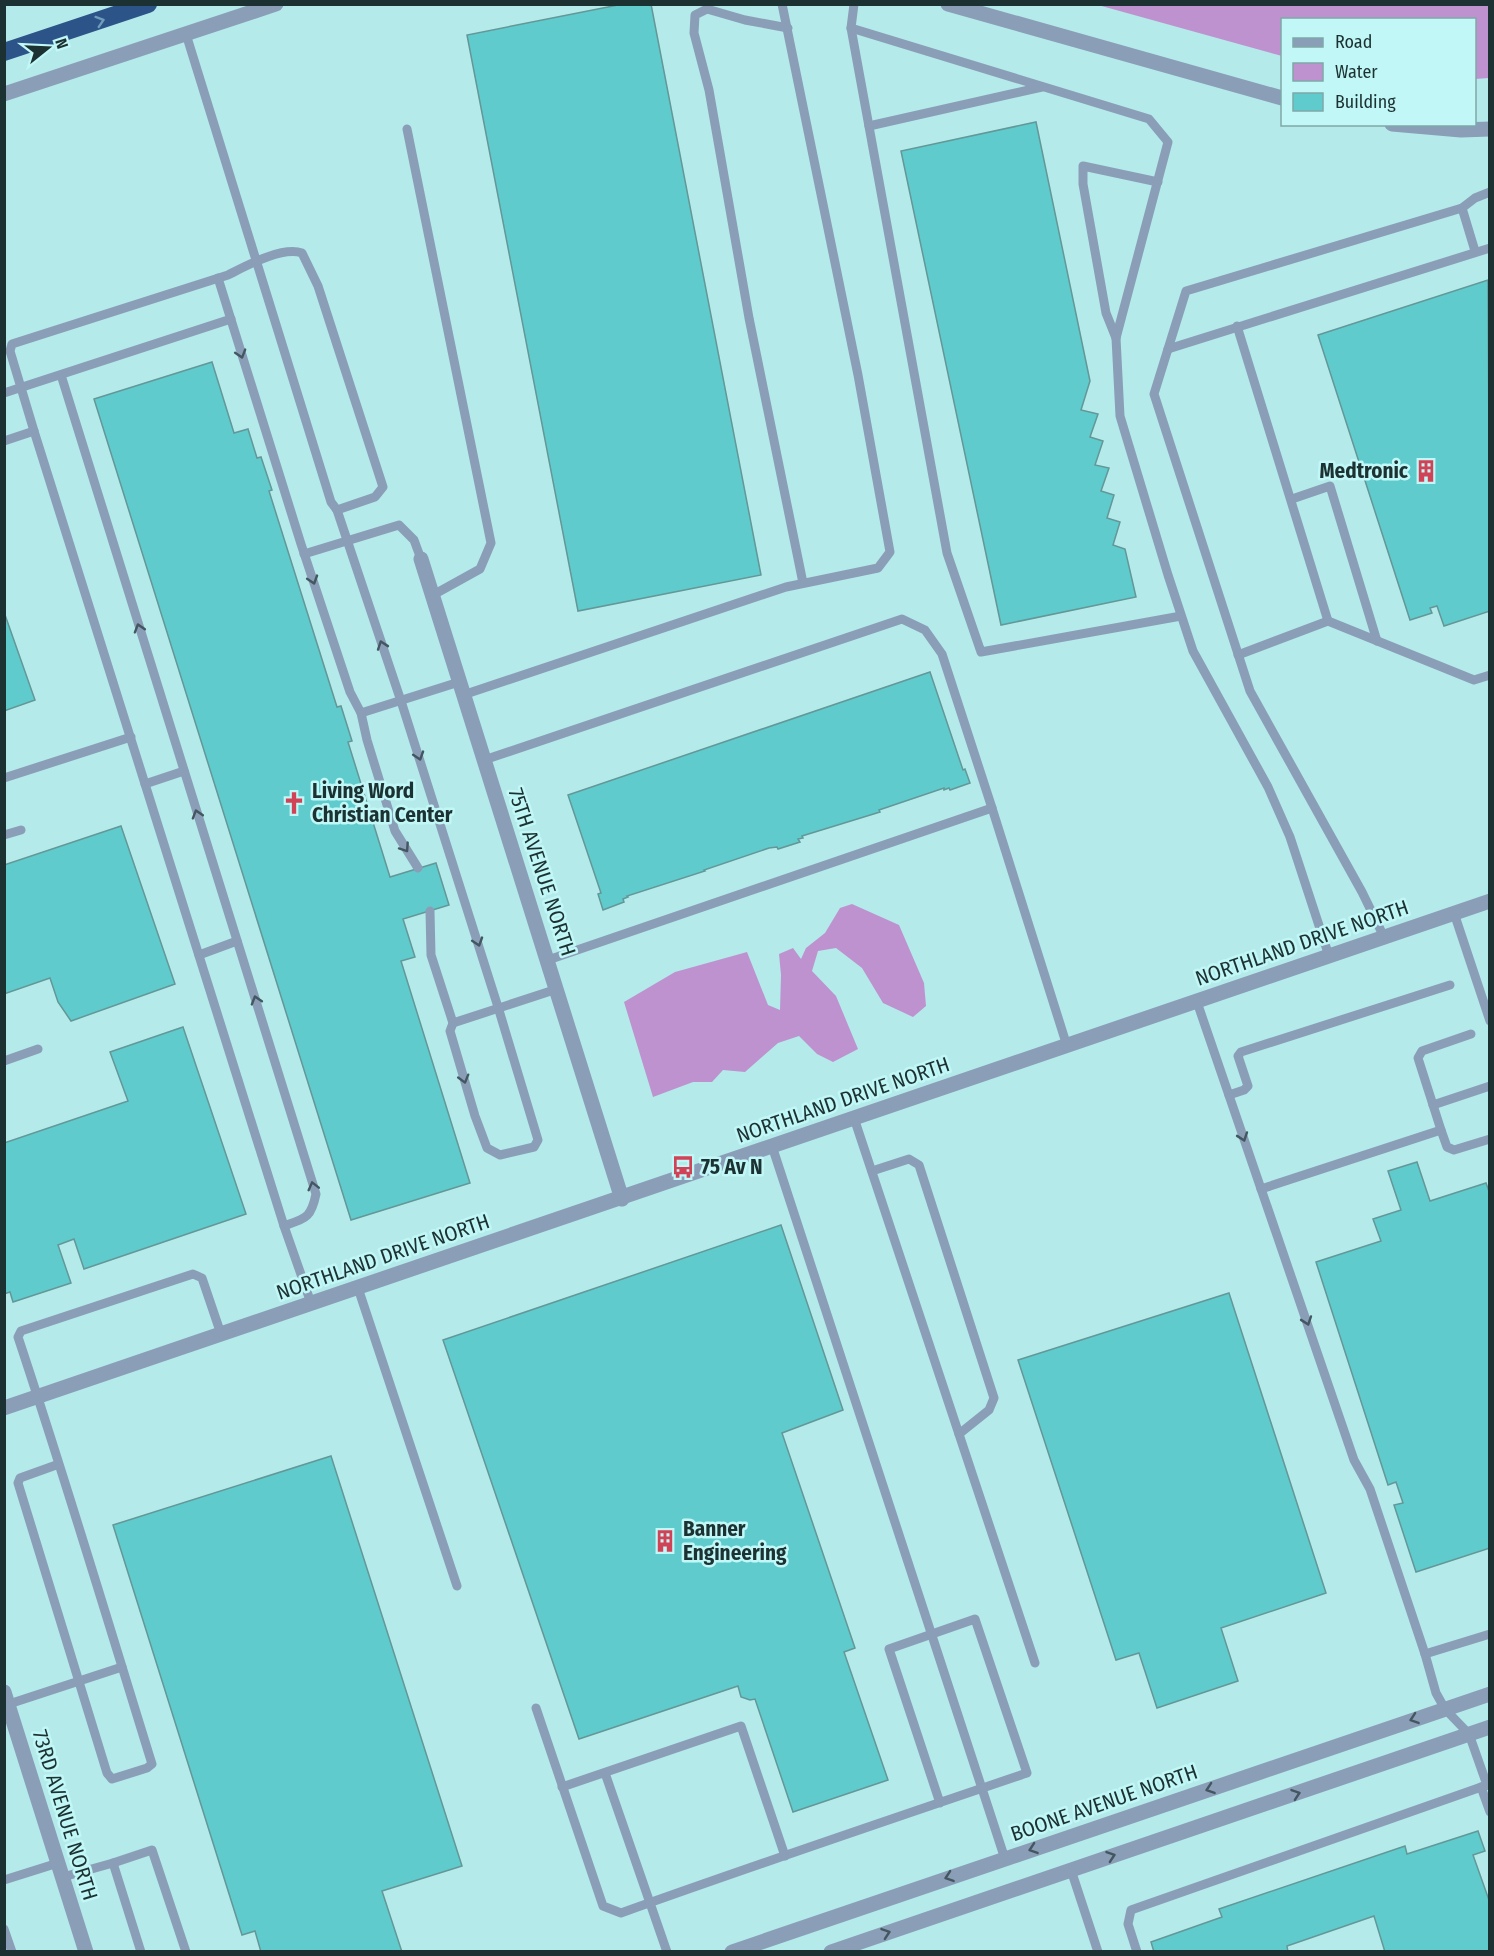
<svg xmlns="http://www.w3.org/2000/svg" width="1494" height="1956" viewBox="0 0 1494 1956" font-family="'Fira Sans Condensed',sans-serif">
<rect width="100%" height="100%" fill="#b4eaea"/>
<g fill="#be92cf">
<path d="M1098,5H1489V78L1475,79L1474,20H1282V56Z"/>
<path d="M852,904L899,925L924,983L926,1006L913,1017L883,1003L862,968L836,948L818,951L812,971L836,996L858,1049L833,1062L817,1054L799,1036L778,1043L745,1072L723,1070L712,1082H693L653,1097L624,1002L675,972L747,952L768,1005L780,1010L781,975L779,954L793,948L801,959L806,948L825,933L840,908Z"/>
</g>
<g fill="#5fcbcc" stroke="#649797" stroke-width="1.5">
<path d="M623,4H651L761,575L578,611L467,35Z"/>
<path d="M1036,122L1090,381L1081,410L1098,414L1090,437L1103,441L1095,465L1109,468L1101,491L1114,495L1107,518L1120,522L1113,545L1125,549L1136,597L1001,625L901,151Z"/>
<path d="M1488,280L1490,611L1444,626L1437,606L1430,608L1432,613L1410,620L1318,335Z"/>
<path d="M212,362L234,433L248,429L257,458L261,457L272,490L269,491L337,707L341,706L352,741L348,742L390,877L436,863L449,905L403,919L415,957L401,961L470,1183L351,1220L94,399Z"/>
<path d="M4,612L35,700L4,711Z"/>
<path d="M930,672L963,770L965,769L970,783L950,790L949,788L944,790V788L879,810L880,812L802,836L803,838L798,839L800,842L778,849L777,847L769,848L704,870L705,871L627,896L628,897L623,899L624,902L603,910L598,894L601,893L568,795Z"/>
<path d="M121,826L175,984L71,1021L58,1002L50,978L4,994V865Z"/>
<path d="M183,1027L246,1214L84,1269L74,1239L58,1245L71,1283L13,1302L10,1292L4,1294V1143L128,1101L110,1052Z"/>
<path d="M1417,1162L1430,1201L1486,1183L1490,1194V1548L1416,1572L1394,1505L1403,1503L1396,1482L1388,1485L1316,1262L1381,1241L1373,1219L1401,1210L1388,1171Z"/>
<path d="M781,1225L843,1410L782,1433L855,1648L844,1652L888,1780L793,1812L755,1699L750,1700L741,1697L738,1686L579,1739L443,1340Z"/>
<path d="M1229,1293L1326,1593L1221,1628L1238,1681L1157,1708L1139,1653L1116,1660L1018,1360Z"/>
<path d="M331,1456L462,1866L382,1891L402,1952H261L255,1931L242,1935L113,1525Z"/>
<path d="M1478,1831L1485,1851L1473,1855L1490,1903V1952H1385L1374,1916L1287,1946L1288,1952H1154L1151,1942L1222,1917L1219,1909L1405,1846L1407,1854Z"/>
</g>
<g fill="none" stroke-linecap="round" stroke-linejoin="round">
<g stroke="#8b9eb8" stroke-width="9">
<path d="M854,4L851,28L1149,119L1168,142L1116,338L1120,416L1168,575L1193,651L1268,787L1290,837L1329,956"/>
<path d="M788,28L745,20L707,9L695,15L694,33L709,90L749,318L803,583"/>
<path d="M851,28L947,553L981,652L1181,616"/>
<path d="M869,126L1042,87"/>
<path d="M407,129L491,543L480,569L433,595"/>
<path d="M1462,208L1475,251"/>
<path d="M218,278L301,544L350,692L361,713L367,740L395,831L418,868"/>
<path d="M1237,326L1328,621L1238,655"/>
<path d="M1116,338L1106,313L1083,184V166L1158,182"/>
<path d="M1168,349L1490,248"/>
<path d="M61,375L316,1194C311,1218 306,1218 284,1226"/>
<path d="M4,393L231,319"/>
<path d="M34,431L10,351L12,344L228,275C246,266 282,246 302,253L318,286L383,487L375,497L337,510L331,502L186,34"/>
<path d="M4,441L34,431L284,1226L311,1303"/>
<path d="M1292,499L1330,486L1377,641"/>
<path d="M337,510L401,701L498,1007L538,1140L534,1147L500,1155L487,1148L475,1116L450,1031L453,1023L431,955L430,911"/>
<path d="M304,554L399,525L414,540L421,559"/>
<path d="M1328,621L1474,680L1490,675"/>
<path d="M463,695L786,587L878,568L890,552L858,375L782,4"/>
<path d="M361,713L459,682"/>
<path d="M484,760L902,619L925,630L942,654L992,808"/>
<path d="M4,778L131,737"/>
<path d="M145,784L184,771"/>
<path d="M4,835L21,830"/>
<path d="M1454,913L1490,1021"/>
<path d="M1384,937L1362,892L1250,691L1154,394L1186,291L1462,208L1475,198L1490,192"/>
<path d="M199,955L237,941"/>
<path d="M548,960L992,808L1067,1046"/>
<path d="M1197,1002L1354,1460L1370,1489L1425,1654L1490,1634"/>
<path d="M453,1023L557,989"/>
<path d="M4,1061L38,1049"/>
<path d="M1229,1095L1244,1090L1248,1086L1238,1056L1241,1052L1450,985"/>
<path d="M1433,1105L1490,1086"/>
<path d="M854,1118L1035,1663"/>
<path d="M1441,1130L1418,1058L1422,1051L1471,1034"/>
<path d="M772,1146L1005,1859"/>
<path d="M872,1171L909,1159L919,1165L994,1398L989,1410L959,1434"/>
<path d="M1261,1189L1441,1130L1447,1147L1454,1150L1490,1139"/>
<path d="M358,1288L457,1586"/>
<path d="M59,1464L20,1478L18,1483L107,1773L112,1779L147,1768L152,1764C108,1622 65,1478 18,1337L21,1331L193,1274L202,1278L221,1334"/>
<path d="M1425,1654L1436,1693L1445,1709L1469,1734L1487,1785L1490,1786"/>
<path d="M9,1704L122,1667"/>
<path d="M536,1708L603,1906L621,1913C755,1865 891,1819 1027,1773L975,1619L889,1649L940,1803"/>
<path d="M605,1773L667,1952"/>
<path d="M562,1787L741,1726L785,1856"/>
<path d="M1481,1787L1490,1812"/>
<path d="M113,1863L152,1850L186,1952"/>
<path d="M1071,1870L1098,1952"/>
<path d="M63,1877L113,1863L141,1952"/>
<path d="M4,1880L58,1863"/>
<path d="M4,1929L12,1952"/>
<path d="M1137,1952L1128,1924L1131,1910L1487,1785"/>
</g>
<g stroke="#8b9eb8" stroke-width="15">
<path d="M948,4L1282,98"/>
<path d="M4,94L276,4"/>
<path d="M1392,124L1461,130L1490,129"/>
<path d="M421,559L622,1199"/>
<path d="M4,1692L86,1952"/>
</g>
<g stroke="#8b9eb8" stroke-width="15">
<path d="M4,1408L1490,901"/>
<path d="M732,1952L1490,1694"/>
<path d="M831,1952L1490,1727"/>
</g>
<path stroke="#2c5489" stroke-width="18" d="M4,52L148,4"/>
</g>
<defs><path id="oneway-chevron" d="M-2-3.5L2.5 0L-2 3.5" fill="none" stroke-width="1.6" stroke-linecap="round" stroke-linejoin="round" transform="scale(1.5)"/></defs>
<use stroke="#6f9dba" href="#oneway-chevron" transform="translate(100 21) rotate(-18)"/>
<g stroke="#435760">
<use href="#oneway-chevron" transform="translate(241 354) rotate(73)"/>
<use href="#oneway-chevron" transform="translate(313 580) rotate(72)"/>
<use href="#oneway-chevron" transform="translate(139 628) rotate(-107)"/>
<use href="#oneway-chevron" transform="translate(382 645) rotate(-109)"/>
<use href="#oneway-chevron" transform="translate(419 756) rotate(72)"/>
<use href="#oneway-chevron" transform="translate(197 814) rotate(-107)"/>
<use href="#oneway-chevron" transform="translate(405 848) rotate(56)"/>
<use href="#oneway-chevron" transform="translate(478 942) rotate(72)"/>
<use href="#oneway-chevron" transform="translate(256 1000) rotate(-107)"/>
<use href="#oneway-chevron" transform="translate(464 1079) rotate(74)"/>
<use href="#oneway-chevron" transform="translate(1243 1137) rotate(71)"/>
<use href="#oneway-chevron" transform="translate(313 1186) rotate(-104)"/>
<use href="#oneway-chevron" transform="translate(1307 1321) rotate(71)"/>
<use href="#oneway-chevron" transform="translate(1414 1719) rotate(161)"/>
<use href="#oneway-chevron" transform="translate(1210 1789) rotate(161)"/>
<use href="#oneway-chevron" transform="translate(1296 1794) rotate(-19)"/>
<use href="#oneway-chevron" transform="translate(1033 1849) rotate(161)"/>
<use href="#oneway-chevron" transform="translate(1111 1856) rotate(-19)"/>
<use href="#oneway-chevron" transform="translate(949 1877) rotate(161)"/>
<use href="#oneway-chevron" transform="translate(886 1933) rotate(-19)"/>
</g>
<defs>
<g id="building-bare" transform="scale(1.8)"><path d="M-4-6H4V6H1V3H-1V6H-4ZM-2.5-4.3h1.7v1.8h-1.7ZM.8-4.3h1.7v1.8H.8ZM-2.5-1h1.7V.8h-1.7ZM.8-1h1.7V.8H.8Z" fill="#d24257" stroke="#c1f7f7" stroke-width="2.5" paint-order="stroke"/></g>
<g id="church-bare" transform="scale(1.8)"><path d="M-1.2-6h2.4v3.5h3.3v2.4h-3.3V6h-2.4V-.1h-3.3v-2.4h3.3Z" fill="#d24257" stroke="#c1f7f7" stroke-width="2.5" paint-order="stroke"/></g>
<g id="bus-bare" transform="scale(1.8)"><path d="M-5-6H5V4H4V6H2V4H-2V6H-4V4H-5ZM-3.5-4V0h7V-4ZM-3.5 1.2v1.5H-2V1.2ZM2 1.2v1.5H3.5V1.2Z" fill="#d24257" stroke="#c1f7f7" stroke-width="2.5" paint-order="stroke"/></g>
</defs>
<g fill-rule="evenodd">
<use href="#building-bare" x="1426" y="471"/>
<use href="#church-bare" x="294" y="803"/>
<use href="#bus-bare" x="683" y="1167"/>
<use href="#building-bare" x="665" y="1541"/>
</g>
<g text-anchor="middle" stroke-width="5" stroke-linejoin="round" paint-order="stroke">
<g font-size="21" font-weight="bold" fill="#1c3131" stroke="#c1f7f7" text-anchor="start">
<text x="1408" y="478" text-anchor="end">Medtronic</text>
<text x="312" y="798">Living Word<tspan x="312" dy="24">Christian Center</tspan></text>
<text x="701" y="1174">75 Av N</text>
<text x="683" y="1536">Banner<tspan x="683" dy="24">Engineering</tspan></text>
</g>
<g font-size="21" fill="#1c3131" stroke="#c1f7f7">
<text transform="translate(542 872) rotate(72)" y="7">75TH AVENUE NORTH</text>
<text transform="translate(1302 943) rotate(-19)" y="7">NORTHLAND DRIVE NORTH</text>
<text transform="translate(843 1100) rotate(-19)" y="7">NORTHLAND DRIVE NORTH</text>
<text transform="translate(383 1257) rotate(-19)" y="7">NORTHLAND DRIVE NORTH</text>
<text transform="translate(1104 1803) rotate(-19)" y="7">BOONE AVENUE NORTH</text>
<text transform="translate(65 1815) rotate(73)" y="7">73RD AVENUE NORTH</text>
</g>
</g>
<rect width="1494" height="1956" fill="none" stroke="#1c3131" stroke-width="12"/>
<rect x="1281" y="18" width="195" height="108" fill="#c1f7f7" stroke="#7fa8a8" stroke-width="1.5"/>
<rect x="1293" y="38" width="30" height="9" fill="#8b9eb8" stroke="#7fa8a8" stroke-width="1.5"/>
<text x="1335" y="48" font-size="18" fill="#1c3131">Road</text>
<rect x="1293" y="63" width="30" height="18" fill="#be92cf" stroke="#7fa8a8" stroke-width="1.5"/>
<text x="1335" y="78" font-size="18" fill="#1c3131">Water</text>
<rect x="1293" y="93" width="30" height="18" fill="#5fcbcc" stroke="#7fa8a8" stroke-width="1.5"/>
<text x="1335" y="108" font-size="18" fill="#1c3131">Building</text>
<g transform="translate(48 48) rotate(72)" stroke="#c1f7f7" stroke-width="4.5" paint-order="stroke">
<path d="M0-4.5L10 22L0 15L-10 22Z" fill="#1c3131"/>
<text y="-9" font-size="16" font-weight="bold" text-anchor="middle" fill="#1c3131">N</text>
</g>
</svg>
